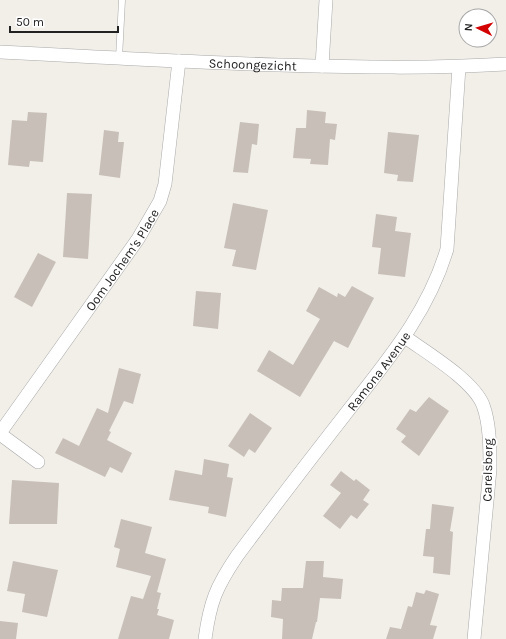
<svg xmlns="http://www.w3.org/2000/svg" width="506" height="639" viewBox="0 0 506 639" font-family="Karla,sans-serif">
<rect width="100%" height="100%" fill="#f2efe9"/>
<g fill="#c7bfb8">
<path d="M307,110L326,112L325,123L337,124L335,140L330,139L328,165L310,164L311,159L293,158L296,128H306Z"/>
<path d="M28,112L47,113L43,162L30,161L29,167L8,165L12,120L27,121Z"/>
<path d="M240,122L259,124L257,145L252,144L248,173L233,172Z"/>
<path d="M104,130L119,132L118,142H124L120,178L99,175Z"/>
<path d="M388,132L419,135L413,182L397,181L398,175L384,173Z"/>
<path d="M67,193L92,194L88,259L63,257Z"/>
<path d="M233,203L268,210L256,270L232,266L236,250L224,248Z"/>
<path d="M376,214L397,217L395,231L411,233L405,277L378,274L381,248L372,247Z"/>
<path d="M38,253L56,262L32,307L14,297Z"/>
<path d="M352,286L374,298L348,348L334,341L300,397L257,371L269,350L293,365L320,319L306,311L319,287L337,297L338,293L345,297Z"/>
<path d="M196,291L221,293L218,329L193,326Z"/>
<path d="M119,368L141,374L133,404L124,401L109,431L111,432L107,440L132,453L122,473L110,467L105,477L55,453L63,438L79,446L97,408L108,413Z"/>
<path d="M429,397L449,411L419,456L401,442L406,436L396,429L410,409L416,412Z"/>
<path d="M250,413L272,428L255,453L249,449L244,457L228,446Z"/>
<path d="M204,459L229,464L227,477L233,478L226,517L208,513L209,507L169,500L175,470L202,475Z"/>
<path d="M341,471L354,481L356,479L370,490L363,500L369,504L357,519L351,515L340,529L323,516L341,493L330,485Z"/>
<path d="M12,480L59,483L57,524H9Z"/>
<path d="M432,504L454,507L450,531L453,532L450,575L433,573L434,557L423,556L426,529H430Z"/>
<path d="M121,519L152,527L145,553L166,559L157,592L161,593L157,609H159L157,615L174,620L169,639H118L131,596L143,599L151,576L116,567L120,549L114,547Z"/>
<path d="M13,561L58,570L47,617L22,612L25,594L7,591Z"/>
<path d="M306,561H324L323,577L343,579L341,599L320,598L317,622H316L312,639H282L283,619L271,617L272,600L281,601L282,588H303Z"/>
<path d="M426,590L439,594L430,625L437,626L433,639H386L390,627L401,629L408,606L412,607L416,592L424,594Z"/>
<path d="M0,621L18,623L16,639H0Z"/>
</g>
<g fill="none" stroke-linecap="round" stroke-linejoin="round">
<g stroke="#a9a9a9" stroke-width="7">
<path id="lane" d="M119,58L122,0"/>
</g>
<g stroke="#a9a9a9" stroke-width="14">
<g id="street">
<path id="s1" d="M0,52C93,57 186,62 279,65C354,67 431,69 506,64"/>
<path d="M322,66L326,0"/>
<path d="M405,337C427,353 473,380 483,405C490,424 490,448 490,469L474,639"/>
<path id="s2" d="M0,433L138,239L160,201L165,184L179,61"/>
<path d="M0,434L38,462"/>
<path id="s3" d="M205,639C210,602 216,587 237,556C272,509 308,462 344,416C385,363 428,314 447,249L459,67"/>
</g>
</g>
<use href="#lane" stroke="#fff" stroke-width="6"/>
<use href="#street" stroke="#fff" stroke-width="13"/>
</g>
<g text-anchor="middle" stroke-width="3.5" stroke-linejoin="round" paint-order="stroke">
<g font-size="13" fill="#222" stroke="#fff">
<text dy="5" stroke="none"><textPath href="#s1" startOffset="253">Schoongezicht</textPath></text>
<text dy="5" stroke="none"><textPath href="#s2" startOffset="212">Oom Jochem's Place</textPath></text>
<text dy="5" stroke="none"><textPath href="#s3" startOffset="323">Ramona Avenue</textPath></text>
<text transform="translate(487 470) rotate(-89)" y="5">Carelsberg</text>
</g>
</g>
<g transform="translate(478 28) rotate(275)"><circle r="19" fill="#ffffff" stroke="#a7a7a7"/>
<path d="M0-3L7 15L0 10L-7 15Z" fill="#d40000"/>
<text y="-6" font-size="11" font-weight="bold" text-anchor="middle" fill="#222222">N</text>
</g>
<path d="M10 26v6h108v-6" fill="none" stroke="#222222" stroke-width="2"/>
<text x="16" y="26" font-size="12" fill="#222222" stroke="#ffffff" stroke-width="3" paint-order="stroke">50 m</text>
</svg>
